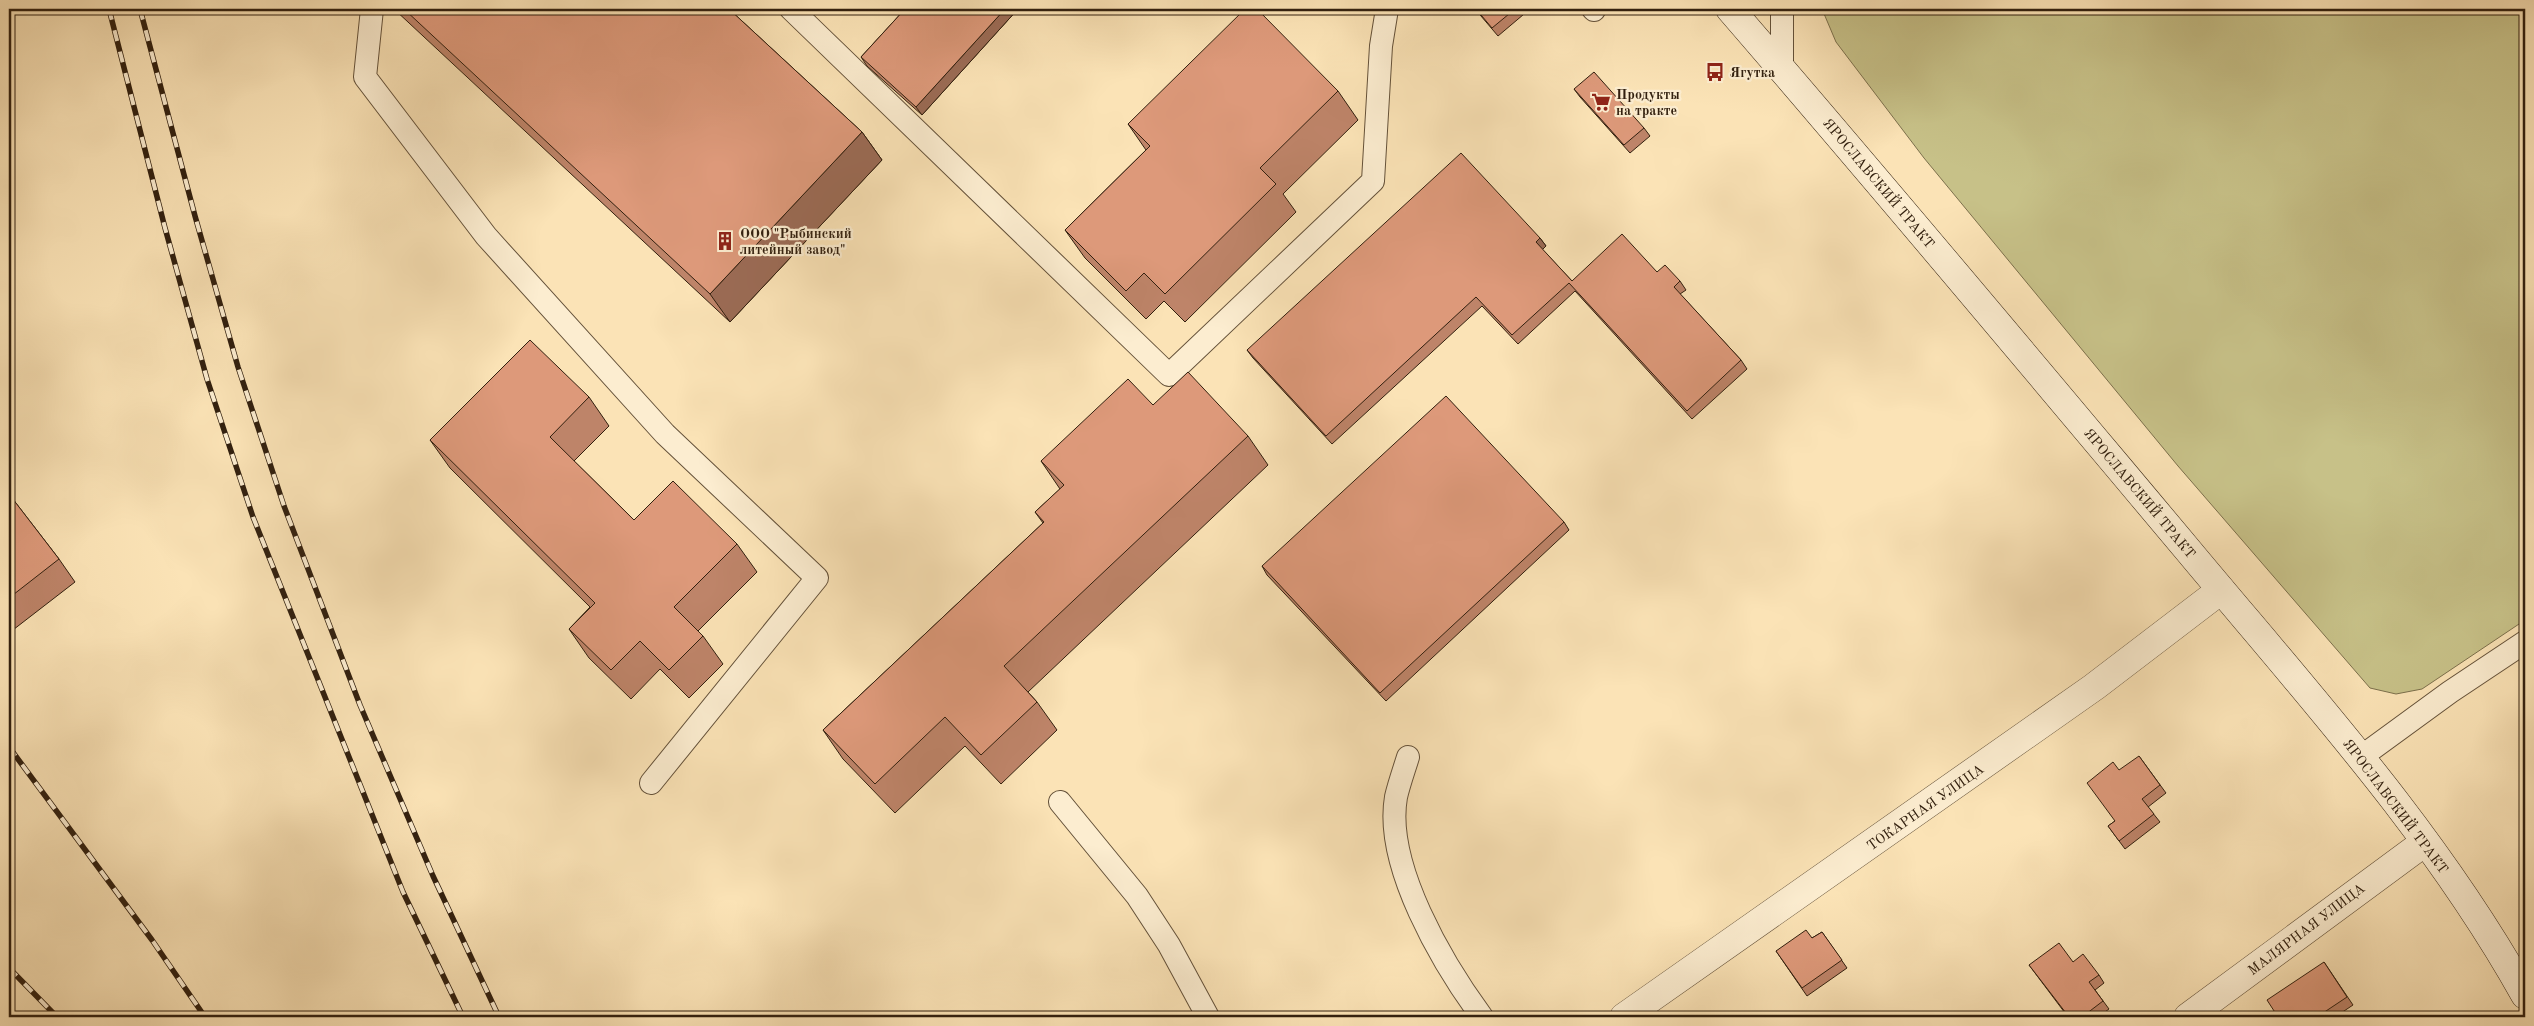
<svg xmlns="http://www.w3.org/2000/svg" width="2534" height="1026" viewBox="0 0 2534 1026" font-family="'Old Standard TT',serif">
<rect width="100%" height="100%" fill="#fbe3b6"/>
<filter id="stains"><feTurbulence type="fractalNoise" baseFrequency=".004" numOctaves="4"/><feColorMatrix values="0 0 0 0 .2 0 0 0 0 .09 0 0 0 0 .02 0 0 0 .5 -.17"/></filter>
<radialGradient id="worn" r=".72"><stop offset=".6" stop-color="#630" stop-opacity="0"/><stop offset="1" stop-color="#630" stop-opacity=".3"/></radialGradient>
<path fill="#c7c188" stroke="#7c704c" d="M1822,9H2525V620L2422,689L2396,694L2370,688L2178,466L1924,158L1836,42Z"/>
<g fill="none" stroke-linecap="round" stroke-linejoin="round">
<g stroke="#645139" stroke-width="24">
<g id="lane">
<path d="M372,9L365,77L486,236L665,434L817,578L651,783"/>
<path d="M791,9L1169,375L1373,181L1381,46L1387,9"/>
<path d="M1593,9L1594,10"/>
<path d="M1782,9V69"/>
<path d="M1408,757C1404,770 1399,784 1396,797C1384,865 1443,964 1482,1017"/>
<path d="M2361,757L2450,692L2525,642"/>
<path d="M1060,802L1137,896L1169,945L1208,1017"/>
</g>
</g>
<g stroke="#645139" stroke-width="29">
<g id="street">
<path d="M1624,1017L2094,687L2221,590"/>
<path d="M2188,1017L2425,842"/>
</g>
</g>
<g stroke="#32200f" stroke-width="29">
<path id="secondary" d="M1730,9C1884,187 2035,368 2187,549C2306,692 2434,832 2525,995"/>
</g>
<use href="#lane" stroke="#fcedd0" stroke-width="22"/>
<use href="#street" stroke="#fcedd0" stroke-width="28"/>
<use href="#secondary" stroke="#fcedd0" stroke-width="28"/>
<g stroke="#32200f" stroke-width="5.5">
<g id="rail">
<path d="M109,9L165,228L207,379L253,517L403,892L463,1017"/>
<path d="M140,9L195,216L238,367L284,506L360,705L433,876L499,1017"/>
<path d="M9,747L152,940L205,1017"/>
<path d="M9,968L57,1017"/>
</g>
</g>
<use href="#rail" stroke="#fcedd0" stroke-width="4" stroke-dasharray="11" stroke-linecap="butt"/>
</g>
<g fill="#be8469" stroke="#32200f">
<path d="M394,9H729L862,132L882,160L730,322Z"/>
<path d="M905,9H1018L922,115L867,66L861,57Z"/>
<path d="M1475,9H1530L1498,36Z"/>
<path d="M1574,89L1644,128L1650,136L1630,153L1580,97Z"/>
<path d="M1338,91L1358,120L1283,194L1296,212L1185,322L1164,301L1146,319L1085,258L1065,230L1146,150L1128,124Z"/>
<path d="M1540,238L1546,246L1542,249L1572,281L1657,272L1680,281L1686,290L1680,294L1741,360L1747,369L1692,419L1575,291L1518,344L1482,306L1332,444L1253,358L1247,350Z"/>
<path d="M589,397L609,426L574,461L634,520L737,544L757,572L698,631L703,636L723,664L689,698L660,669L631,699L589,658L569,629L590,607L450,468L430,440Z"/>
<path d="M1153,405L1248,436L1268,465L1028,692L1037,702L1057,730L1001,784L965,746L895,813L843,759L823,730L1043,523L1035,512L1060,489L1041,461Z"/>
<path d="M9,494L59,559L75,582L9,633Z"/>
<path d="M1564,522L1569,530L1386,701L1267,575L1262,566Z"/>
<path d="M2139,756L2166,793L2148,807L2160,822L2125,849L2108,826L2115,821Z"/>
<path d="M1822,932L1847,968L1807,996L1776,951L1812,938Z"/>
<path d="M2073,962L2099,975L2104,983L2095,990L2109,1009L2098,1017H2068L2029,965Z"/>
<path d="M2324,962L2353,1005L2335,1017H2278Z"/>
</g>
<g fill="#9b6b55" stroke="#32200f">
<path d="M1005,9H1018L922,115L916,107Z"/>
<path d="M862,132L882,160L730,322L710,294Z"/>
<path d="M1540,238L1546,246L1542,250L1536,242Z"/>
</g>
<g fill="#dd997a" stroke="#32200f">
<path d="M404,9H729L862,132L710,294Z"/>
<path d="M905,9H1005L916,107L861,57Z"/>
<path d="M1245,9H1257L1338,91L1260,168L1276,184L1165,294L1144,273L1126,291L1065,230L1150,146L1128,124Z"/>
<path d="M1476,9H1515L1492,28Z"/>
<path d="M1594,72L1644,128L1624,145L1574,89Z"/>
<path d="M1461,153L1540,238L1536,242L1572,281L1622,234L1657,272L1665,265L1680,281L1674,287L1741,360L1687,411L1569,283L1512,335L1476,297L1326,436L1247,350Z"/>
<path d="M530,340L589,397L550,437L634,520L673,481L737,544L674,607L703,636L669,670L640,641L611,670L569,629L595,603L430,440Z"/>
<path d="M1188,372L1248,436L1004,666L1037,702L981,755L945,717L875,784L823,730L1044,522L1035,512L1064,485L1041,461L1128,379L1153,405Z"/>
<path d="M1446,396L1564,522L1380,693L1262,566Z"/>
<path d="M9,494L59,559L9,598Z"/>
<path d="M2139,756L2160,785L2142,799L2154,814L2119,841L2108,826L2115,821L2087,783L2113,762L2119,770Z"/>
<path d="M1806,930L1812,938L1822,932L1842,960L1802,988L1776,951Z"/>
<path d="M2059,943L2073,962L2083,954L2099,975L2089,982L2103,1001L2082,1017H2069L2029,965Z"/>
<path d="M2324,962L2347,997L2317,1017H2278L2267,1000Z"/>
</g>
<defs>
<g id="bus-bare" transform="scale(1.5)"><path d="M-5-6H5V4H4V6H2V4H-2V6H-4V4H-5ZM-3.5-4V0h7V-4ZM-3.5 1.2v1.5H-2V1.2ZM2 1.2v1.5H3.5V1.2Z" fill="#8f2418" stroke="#fcedd0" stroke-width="2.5" paint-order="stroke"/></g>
<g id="supermarket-bare" transform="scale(1.5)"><path d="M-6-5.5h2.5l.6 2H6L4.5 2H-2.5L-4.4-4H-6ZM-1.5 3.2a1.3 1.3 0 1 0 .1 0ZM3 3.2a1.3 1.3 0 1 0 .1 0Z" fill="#8f2418" stroke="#fcedd0" stroke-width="2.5" paint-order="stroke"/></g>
<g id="building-bare" transform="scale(1.5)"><path d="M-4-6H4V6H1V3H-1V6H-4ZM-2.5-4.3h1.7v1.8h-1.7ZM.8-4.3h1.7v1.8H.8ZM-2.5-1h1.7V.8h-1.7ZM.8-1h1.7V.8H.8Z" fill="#8f2418" stroke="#fcedd0" stroke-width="2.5" paint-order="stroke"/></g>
</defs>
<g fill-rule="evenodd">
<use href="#bus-bare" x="1715" y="72"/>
<use href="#supermarket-bare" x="1601" y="102"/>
<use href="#building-bare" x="725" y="241"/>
</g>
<g text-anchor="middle" stroke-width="4.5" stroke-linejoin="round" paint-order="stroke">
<g font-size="14" font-weight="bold" fill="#32200f" stroke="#fcedd0" text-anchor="start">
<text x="1730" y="77">Ягутка</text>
<text x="1616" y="99">Продукты<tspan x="1616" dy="16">на тракте</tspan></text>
<text x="740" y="238">ООО "Рыбинский<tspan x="740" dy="16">литейный завод"</tspan></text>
</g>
<g font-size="14" fill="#32200f" stroke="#fcedd0">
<text transform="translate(1879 183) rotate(50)" y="5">ЯРОСЛАВСКИЙ ТРАКТ</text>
<text transform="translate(2140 493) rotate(50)" y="5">ЯРОСЛАВСКИЙ ТРАКТ</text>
<text transform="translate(2396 806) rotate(53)" y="5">ЯРОСЛАВСКИЙ ТРАКТ</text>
<text transform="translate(1925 807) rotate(-35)" y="5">ТОКАРНАЯ УЛИЦА</text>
<text transform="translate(2306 929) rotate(-37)" y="5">МАЛЯРНАЯ УЛИЦА</text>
</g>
</g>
<rect width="2534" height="1026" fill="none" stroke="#fbe3b6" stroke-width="30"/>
<rect x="10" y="10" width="2514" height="1006" fill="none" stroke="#32200f" stroke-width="2.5"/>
<rect x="15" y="15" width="2504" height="996" fill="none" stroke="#32200f"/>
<rect width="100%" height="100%" filter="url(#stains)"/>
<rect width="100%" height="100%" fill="url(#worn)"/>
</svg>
